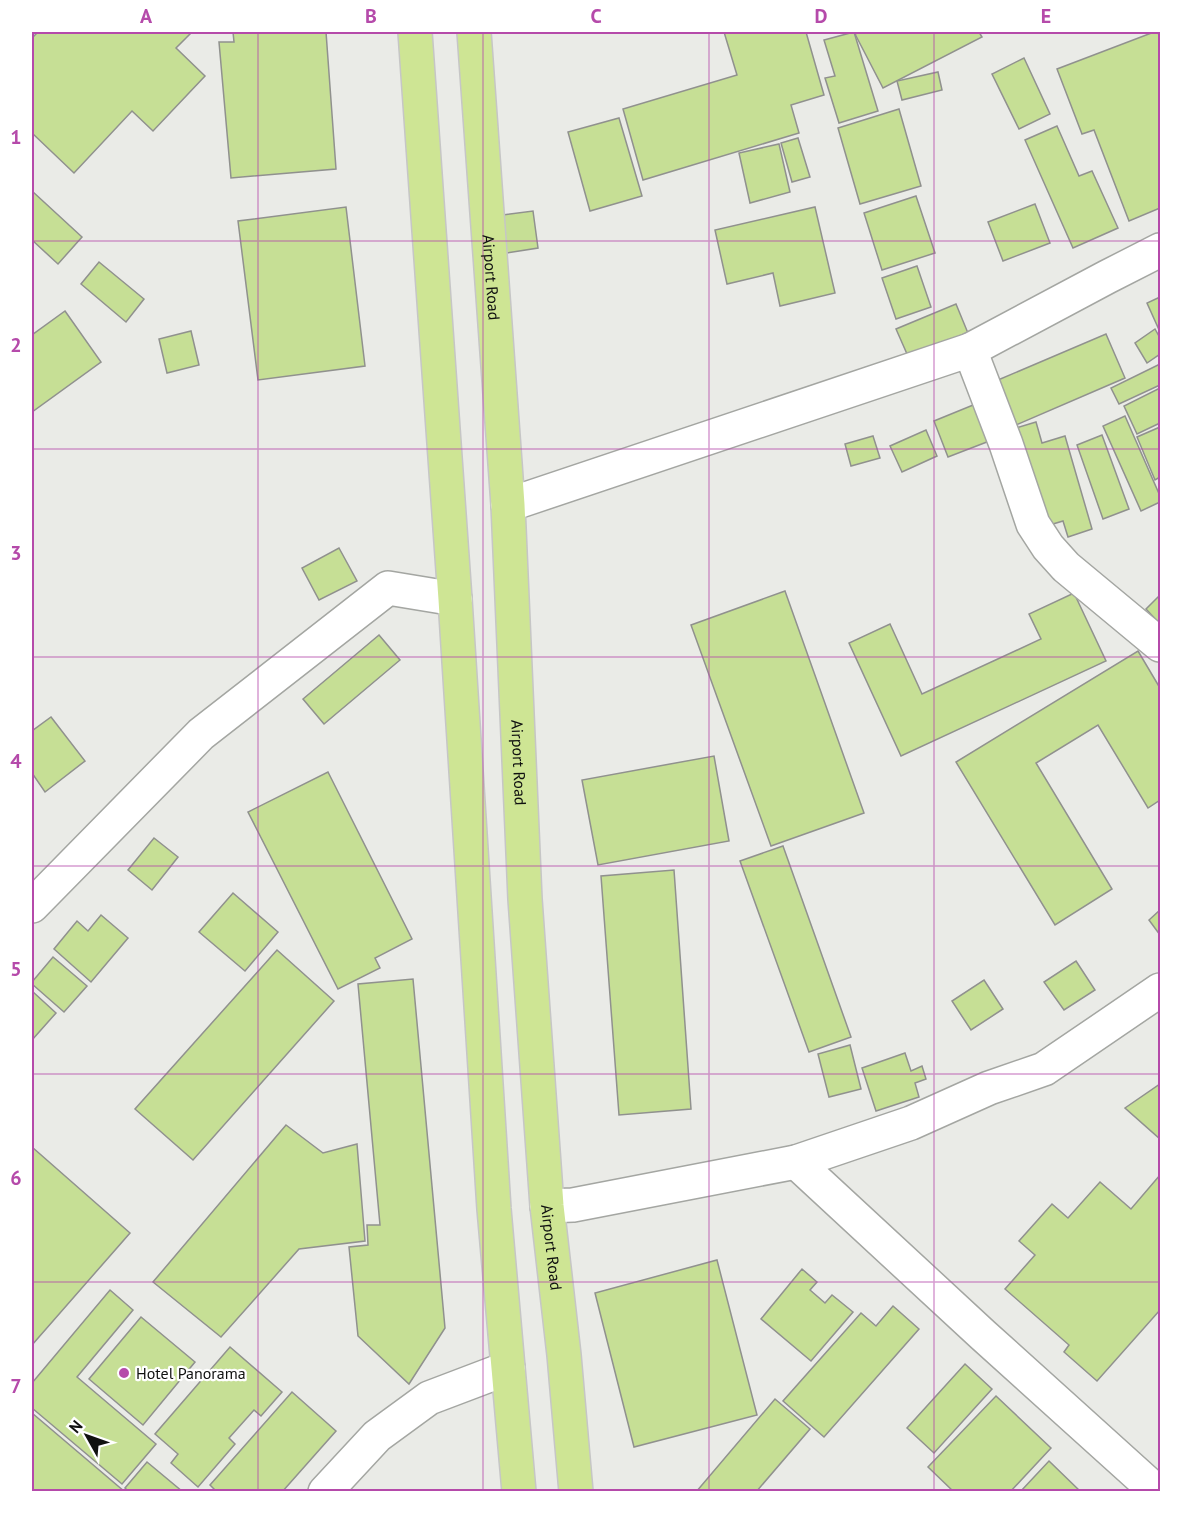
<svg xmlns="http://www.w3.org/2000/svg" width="1192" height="1523" viewBox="0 0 1192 1523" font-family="'PT Sans',sans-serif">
<rect width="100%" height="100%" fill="#eaebe7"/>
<g fill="#c6df95" stroke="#90918e" stroke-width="1.5">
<path d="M38,32H192L176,48L205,76L153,131L132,111L74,173L32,133V38Z"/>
<path d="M233,32H326L336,169L231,178L219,42H234Z"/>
<path d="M724,32H806L824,95L791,105L799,133L643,180L623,109L737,75Z"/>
<path d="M854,32L878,111L839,123L825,78L835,76L824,40Z"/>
<path d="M860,32H979L982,37L883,88L855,34Z"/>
<path d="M1154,32H1158L1160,39V208L1129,221L1094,130L1082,134L1057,69Z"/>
<path d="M1024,58L1050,114L1019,129L992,74Z"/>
<path d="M938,72L942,90L902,100L897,81Z"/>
<path d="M899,109L921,186L860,204L838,128Z"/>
<path d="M619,118L642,196L590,211L568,132Z"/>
<path d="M1057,126L1079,176L1092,171L1118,228L1073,248L1025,140Z"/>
<path d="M798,138L810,177L792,182L781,143Z"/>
<path d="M779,144L790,192L750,203L739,153Z"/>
<path d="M32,191L82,237L58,264L32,240Z"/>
<path d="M916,196L935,253L882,270L864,213Z"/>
<path d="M1035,204L1050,243L1003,261L988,222Z"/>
<path d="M346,207L365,366L258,380L238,221Z"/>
<path d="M815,207L835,293L780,306L773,273L727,284L715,230Z"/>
<path d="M533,211L538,248L494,255L488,217Z"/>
<path d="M99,262L144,299L126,322L81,284Z"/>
<path d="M917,266L931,307L896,319L882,278Z"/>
<path d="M1160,297V332L1147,303Z"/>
<path d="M956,304L970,338L911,363L896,329Z"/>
<path d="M65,311L101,362L32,412V335Z"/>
<path d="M1155,329L1160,338V354L1147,363L1135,343Z"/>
<path d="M191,331L199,365L167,373L159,339Z"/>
<path d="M1106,334L1125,378L1009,428L991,383Z"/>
<path d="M1160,364V385L1119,404L1111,388Z"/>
<path d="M1160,388V423L1137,434L1124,406Z"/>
<path d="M978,403L992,440L948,457L934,421Z"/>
<path d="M1125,416L1160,496V502L1141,511L1103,426Z"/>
<path d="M1036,422L1042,443L1065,436L1092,529L1068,537L1063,521L1043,527L1013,429Z"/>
<path d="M1160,427V477L1155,480L1137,437Z"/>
<path d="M926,430L937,456L902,472L890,446Z"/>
<path d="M1102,435L1129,509L1103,519L1077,445Z"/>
<path d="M873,436L880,458L851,466L845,444Z"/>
<path d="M339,548L357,581L319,600L302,568Z"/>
<path d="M785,591L864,813L771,846L691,625Z"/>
<path d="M1074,593L1106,661L901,756L849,643L890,624L922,694L1041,639L1029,614Z"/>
<path d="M1160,595V624L1146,609Z"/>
<path d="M379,635L400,660L324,724L303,699Z"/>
<path d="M1138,651L1160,688V800L1148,808L1098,725L1036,763L1112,889L1055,925L956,762Z"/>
<path d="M51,717L85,761L45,792L32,773V731Z"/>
<path d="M714,756L729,841L598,865L582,780Z"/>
<path d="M328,772L412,939L375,958L380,968L338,989L248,812Z"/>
<path d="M154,838L178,857L152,890L128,870Z"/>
<path d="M783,846L851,1037L809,1052L740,861Z"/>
<path d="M674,870L691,1109L619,1115L601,876Z"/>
<path d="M233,893L278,932L245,971L199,932Z"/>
<path d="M1160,910V935L1149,920Z"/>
<path d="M101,915L128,938L91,982L54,949L77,921L88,931Z"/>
<path d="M277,950L334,1001L193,1160L135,1109Z"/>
<path d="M53,957L87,986L64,1012L32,984V982Z"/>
<path d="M1076,961L1095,990L1064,1010L1044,982Z"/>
<path d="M413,979L445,1328L409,1384L358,1336L349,1247L368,1245L367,1225H380L358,984Z"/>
<path d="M984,980L1003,1009L971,1030L952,1001Z"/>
<path d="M32,991L56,1013L32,1040Z"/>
<path d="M850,1045L861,1089L829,1097L818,1054Z"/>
<path d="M905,1053L911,1071L922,1066L926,1079L915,1083L919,1097L876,1111L862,1068Z"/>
<path d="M1160,1084V1139L1125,1108Z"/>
<path d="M286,1125L323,1153L357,1144L365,1241L299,1249L221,1337L153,1282Z"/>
<path d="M32,1147L130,1233L32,1345Z"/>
<path d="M1160,1175V1310L1097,1381L1064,1352L1069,1345L1005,1289L1035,1255L1019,1241L1052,1204L1068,1218L1100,1182L1131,1209Z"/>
<path d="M717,1260L757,1415L634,1447L595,1293Z"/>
<path d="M802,1269L817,1282L810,1290L825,1303L832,1295L853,1312L811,1361L761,1319Z"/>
<path d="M110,1290L133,1310L77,1377L156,1444L122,1484L32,1408V1383Z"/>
<path d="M893,1306L919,1329L824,1437L783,1401L861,1313L876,1326Z"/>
<path d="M141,1317L195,1362L143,1425L89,1379Z"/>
<path d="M230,1347L282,1392L261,1416L254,1410L229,1438L235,1444L198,1487L171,1463L178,1454L155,1434Z"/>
<path d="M965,1364L992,1389L934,1453L907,1428Z"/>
<path d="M292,1392L336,1431L282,1492H217L210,1485Z"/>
<path d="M996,1396L1051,1448L1010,1492H954L928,1467Z"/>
<path d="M775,1399L810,1429L756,1492H696Z"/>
<path d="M32,1413L125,1492H32Z"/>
<path d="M1049,1461L1081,1492H1020Z"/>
<path d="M147,1462L183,1492H129L125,1488Z"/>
</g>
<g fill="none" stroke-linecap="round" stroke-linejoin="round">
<g stroke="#a4a6a2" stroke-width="36">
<g id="minor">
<path d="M970,350L1006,444L1033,524L1048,547L1066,567L1160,645"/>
<path d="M508,505L970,350L1107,277L1160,250"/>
<path d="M32,906L201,734L388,588L455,599"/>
<path d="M796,1162L983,1335L1157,1492"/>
<path d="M547,1206L573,1205L796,1162L911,1123L989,1088L1044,1069L1160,990"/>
<path d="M325,1492L377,1436L429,1398L508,1368"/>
</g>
</g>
<g stroke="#c6c6c6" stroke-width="36">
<g id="major">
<path d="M415,32L455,599L494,1209L519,1492"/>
<path id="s1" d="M474,32L508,505L525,899L547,1206L564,1355L576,1492"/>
</g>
</g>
<use href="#minor" stroke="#fff" stroke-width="33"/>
<use href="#major" stroke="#cee594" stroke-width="33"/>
</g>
<path fill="none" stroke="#b54aaa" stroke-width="1.5" stroke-opacity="0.55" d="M258,32V1492M483,32V1492M709,32V1492M934,32V1492M32,241H1160M32,449H1160M32,657H1160M32,866H1160M32,1074H1160M32,1282H1160"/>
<circle fill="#b54aaa" stroke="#fff" stroke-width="2" cx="124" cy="1373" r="6"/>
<g text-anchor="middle" stroke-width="4.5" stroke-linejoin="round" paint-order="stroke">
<g font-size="16" fill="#101110" stroke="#fff">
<text dy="6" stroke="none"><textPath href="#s1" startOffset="246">Airport Road</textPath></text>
<text dy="6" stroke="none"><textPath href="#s1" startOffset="732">Airport Road</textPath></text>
<text dy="6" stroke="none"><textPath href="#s1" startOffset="1218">Airport Road</textPath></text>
</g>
<g font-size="16" fill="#101110" stroke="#fff" text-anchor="start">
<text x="136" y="1379">Hotel Panorama</text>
</g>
</g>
<rect width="1192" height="1523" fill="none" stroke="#ffffff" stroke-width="66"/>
<g transform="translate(87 1436) rotate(310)" stroke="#ffffff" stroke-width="4.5" paint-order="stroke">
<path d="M0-4.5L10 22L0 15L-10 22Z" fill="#101110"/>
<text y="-9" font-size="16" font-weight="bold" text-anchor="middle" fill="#101110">N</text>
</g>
<rect x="33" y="33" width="1126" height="1457" fill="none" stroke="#b54aaa" stroke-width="2"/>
<g font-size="20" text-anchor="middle" font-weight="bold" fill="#b54aaa">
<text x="146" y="23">A</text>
<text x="371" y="23">B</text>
<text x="596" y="23">C</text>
<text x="821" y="23">D</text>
<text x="1046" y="23">E</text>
<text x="16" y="144">1</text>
<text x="16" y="352">2</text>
<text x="16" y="560">3</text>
<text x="16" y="768">4</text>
<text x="16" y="976">5</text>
<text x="16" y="1185">6</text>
<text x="16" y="1393">7</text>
</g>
</svg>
